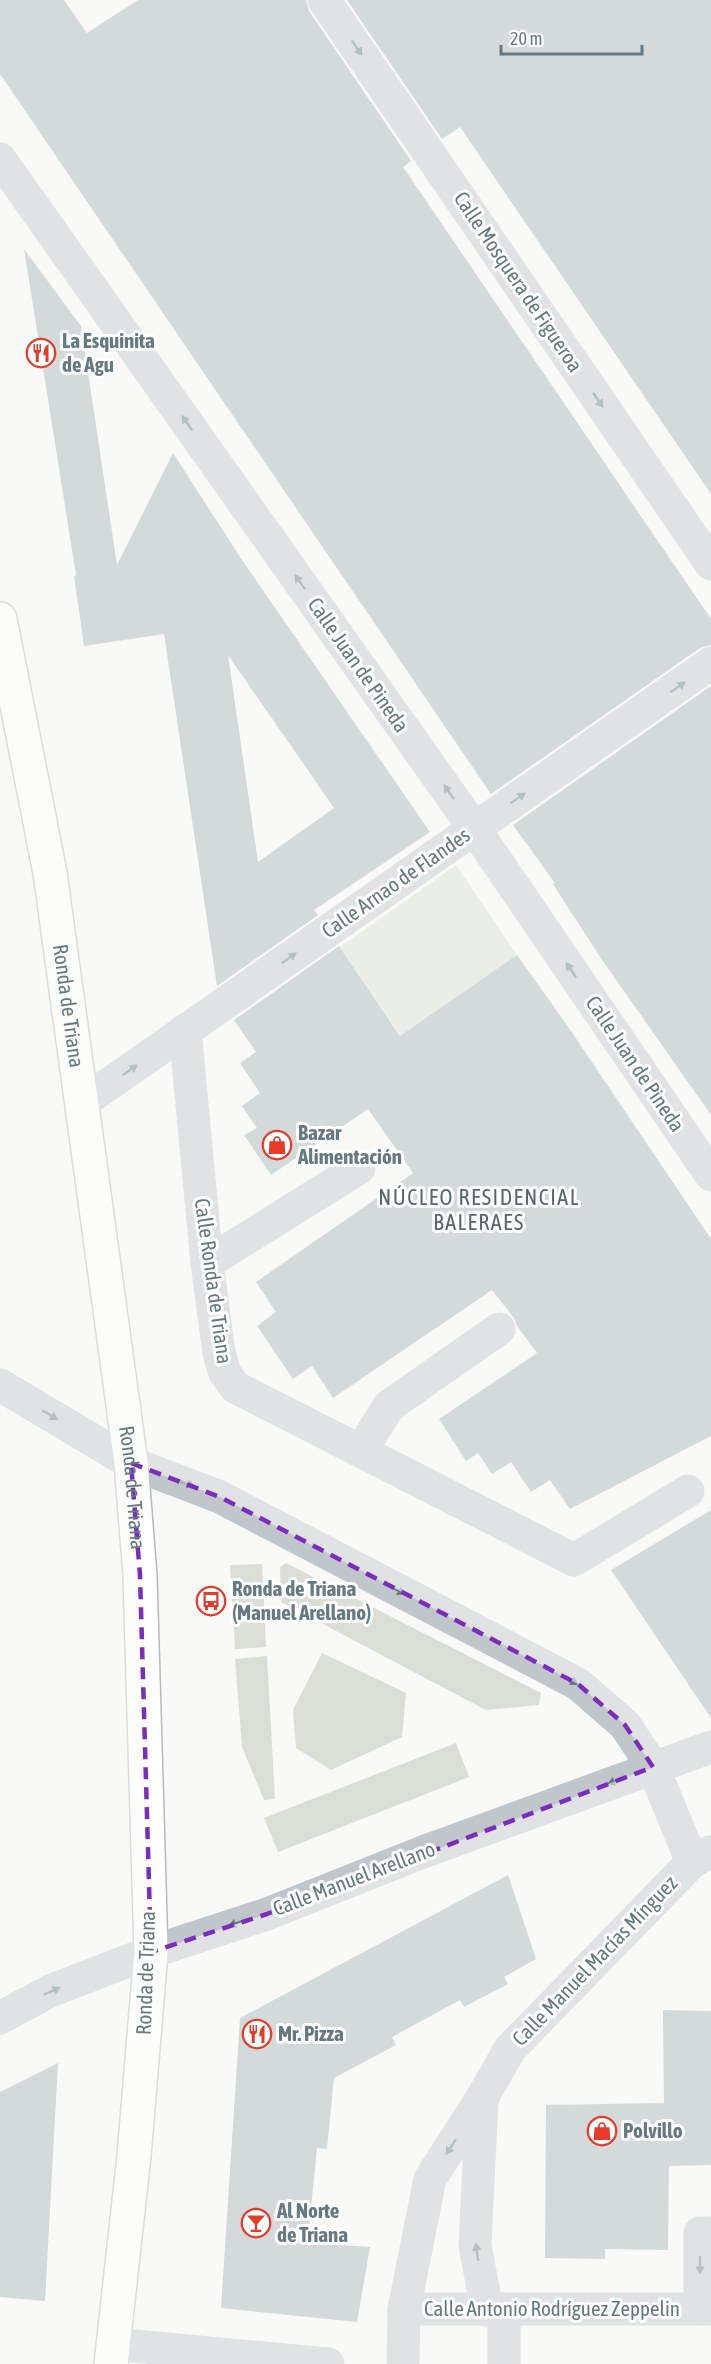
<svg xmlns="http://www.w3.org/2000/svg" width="711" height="2364" viewBox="0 0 711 2364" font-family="'Asap Condensed',sans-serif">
<rect width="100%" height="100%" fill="#f9f9f7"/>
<g fill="#daded6">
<path d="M456,865L517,955L401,1036L340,947Z"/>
<path d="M286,1563L541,1693L539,1705L486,1710L281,1602L280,1567Z"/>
<path d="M262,1564L266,1647L235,1649L230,1565Z"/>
<path d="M322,1653L406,1693L402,1737L331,1770L296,1748L293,1710Z"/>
<path d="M267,1656L275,1799L264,1800L242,1747L235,1659Z"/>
<path d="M456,1743L469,1777L278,1852L264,1818Z"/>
</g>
<g fill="#a7b2b6" fill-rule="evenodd">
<path d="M0,0H64L87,33L138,0H306L309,11L411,161L403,167L711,619V645L700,648L491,794L0,74Z"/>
<path d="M347,0H711V494L460,127L442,139Z"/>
<path d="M24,249L81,326L117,565L173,453L240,557L430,832L314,910L318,915L217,986L164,634L84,646L74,576L76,575ZM228,655L334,808L258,862Z"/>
<path d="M711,686V1115L600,957L553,884L555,883L513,825Z"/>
<path d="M339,946L400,1036L517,955L569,1028L711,1239V1436L570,1509L550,1480L531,1492L511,1462L492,1474L478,1453L466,1461L439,1419L537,1353L517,1326L514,1318L492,1290L333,1398L312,1366L293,1379L257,1326L276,1312L256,1282L413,1173L368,1109L271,1175L244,1135L257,1128L242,1106L260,1093L240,1063L256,1052L234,1020Z"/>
<path d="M711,1510V1718L611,1570Z"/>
<path d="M508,1875L536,1959L504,1977L508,1984L464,2007L460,2000L392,2037L396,2045L334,2078L327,2149L317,2148L309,2227L342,2230L341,2245L370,2247L357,2322L221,2308L240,2018Z"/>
<path d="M663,2010L711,2011V2165L669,2166L668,2250L605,2249V2259L545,2258L546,2105L664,2103Z"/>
<path d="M58,2063L45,2301L0,2297V2092Z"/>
</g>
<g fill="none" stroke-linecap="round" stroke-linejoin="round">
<g stroke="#b4babd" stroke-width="36">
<g id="major">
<path id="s1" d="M0,619L50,873L131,1463L140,1575L151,1952L134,2156L111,2364"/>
</g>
</g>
<g stroke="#c0c6c9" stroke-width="33">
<path d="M324,0L711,564"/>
<path d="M0,159L474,828L711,1175"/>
<path d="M185,1030L207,1263L219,1353L225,1373L235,1387L574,1560L688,1491"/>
<path d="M82,1103L711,663"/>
<path d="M207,1263L359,1168"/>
<path d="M0,1385L131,1463L220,1497L578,1684L625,1725L653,1767L692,1862"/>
<path d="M361,1451L389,1406L499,1329"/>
<path d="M0,2018L50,1991L151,1952L267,1914L423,1852L711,1747"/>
<path d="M482,2099L475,2245L487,2310"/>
<path d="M404,2309H711"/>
<path d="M504,2309V2364"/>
<path d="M700,2309V2233H711"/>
<path d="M113,2344L328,2364"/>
<path d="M403,2364L404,2309L430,2179L482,2098L510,2049L692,1862L710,1852"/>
</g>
<use href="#major" stroke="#fff" stroke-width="33"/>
</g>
<defs><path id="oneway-solid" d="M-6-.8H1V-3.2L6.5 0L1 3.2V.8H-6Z" transform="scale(1.5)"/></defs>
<g fill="#647982">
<use href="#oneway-solid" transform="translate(357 48) rotate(56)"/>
<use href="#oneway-solid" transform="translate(598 400) rotate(56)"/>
<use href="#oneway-solid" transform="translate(187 423) rotate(-125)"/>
<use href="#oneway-solid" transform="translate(300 582) rotate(-125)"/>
<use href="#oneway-solid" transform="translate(678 687) rotate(-35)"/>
<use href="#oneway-solid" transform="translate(449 792) rotate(-125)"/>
<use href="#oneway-solid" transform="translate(518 798) rotate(-35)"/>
<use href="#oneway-solid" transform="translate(289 958) rotate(-35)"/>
<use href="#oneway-solid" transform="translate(571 970) rotate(-124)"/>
<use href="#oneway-solid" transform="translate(130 1070) rotate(-35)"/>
<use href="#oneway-solid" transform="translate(50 1415) rotate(31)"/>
<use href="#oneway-solid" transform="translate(186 1483) rotate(20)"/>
<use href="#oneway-solid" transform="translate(397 1590) rotate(28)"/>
<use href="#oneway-solid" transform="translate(570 1680) rotate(29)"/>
<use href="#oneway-solid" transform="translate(616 1781) rotate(160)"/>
<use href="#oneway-solid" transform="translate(237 1923) rotate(162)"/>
<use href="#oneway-solid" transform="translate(52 1991) rotate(-24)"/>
<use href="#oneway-solid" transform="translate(451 2147) rotate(123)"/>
<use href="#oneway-solid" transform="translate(477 2252) rotate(-98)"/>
<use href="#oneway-solid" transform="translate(700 2265) rotate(90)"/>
</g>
<path d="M0 0H711V2364H0ZM131,1463L220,1497L578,1684L625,1725L653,1767L267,1914L151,1952L140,1575Z" fill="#f9f9f7" fill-opacity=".55" fill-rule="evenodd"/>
<path fill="none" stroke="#7b2cbf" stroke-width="4.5" stroke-dasharray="12 8" stroke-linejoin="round" d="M131,1463L220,1497L578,1684L625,1725L653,1767L267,1914L151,1952L140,1575Z"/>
<defs>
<g id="restaurant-ring" transform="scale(1.5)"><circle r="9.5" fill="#fff" stroke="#e63b29" stroke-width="1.5"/><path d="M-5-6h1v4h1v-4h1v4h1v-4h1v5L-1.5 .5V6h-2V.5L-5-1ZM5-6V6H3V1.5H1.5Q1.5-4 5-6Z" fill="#e63b29"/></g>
<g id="shop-ring" transform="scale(1.5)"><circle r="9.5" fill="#fff" stroke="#e63b29" stroke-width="1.5"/><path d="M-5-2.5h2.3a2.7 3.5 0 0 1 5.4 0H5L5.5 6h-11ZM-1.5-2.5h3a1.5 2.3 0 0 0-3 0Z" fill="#e63b29"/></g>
<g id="bus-ring" transform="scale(1.5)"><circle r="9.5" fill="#fff" stroke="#e63b29" stroke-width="1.5"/><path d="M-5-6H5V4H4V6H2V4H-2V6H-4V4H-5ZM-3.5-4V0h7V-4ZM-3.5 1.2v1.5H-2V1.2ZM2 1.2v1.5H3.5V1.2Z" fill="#e63b29"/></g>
<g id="bar-ring" transform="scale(1.5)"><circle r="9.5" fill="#fff" stroke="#e63b29" stroke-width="1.5"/><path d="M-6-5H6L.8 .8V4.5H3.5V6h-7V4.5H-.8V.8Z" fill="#e63b29"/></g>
</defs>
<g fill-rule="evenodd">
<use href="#restaurant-ring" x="41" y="353"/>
<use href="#shop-ring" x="277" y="1145"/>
<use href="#bus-ring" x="211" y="1601"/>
<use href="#restaurant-ring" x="257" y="2034"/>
<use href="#shop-ring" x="602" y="2131"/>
<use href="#bar-ring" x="256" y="2223"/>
</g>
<g text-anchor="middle" stroke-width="6" stroke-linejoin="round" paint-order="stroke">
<g font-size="21" fill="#647982" stroke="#fff">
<text transform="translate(518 282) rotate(56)" y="7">Calle Mosquera de Figueroa</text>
<text transform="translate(358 665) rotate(55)" y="7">Calle Juan de Pineda</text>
<text transform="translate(396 883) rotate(-35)" y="7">Calle Arnao de Flandes</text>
<text dy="7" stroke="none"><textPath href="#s1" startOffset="393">Ronda de Triana</textPath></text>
<text transform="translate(635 1064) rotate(56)" y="7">Calle Juan de Pineda</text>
<text transform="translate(213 1281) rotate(82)" y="7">Calle Ronda de Triana</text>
<text dy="7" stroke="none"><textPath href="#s1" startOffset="879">Ronda de Triana</textPath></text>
<text transform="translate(354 1879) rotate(-21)" y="7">Calle Manuel Arellano</text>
<text transform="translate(595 1961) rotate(-46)" y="7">Calle Manuel Macías Mínguez</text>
<text transform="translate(146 1973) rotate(-88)" y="7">Ronda de Triana</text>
<text x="552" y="2316">Calle Antonio Rodríguez Zeppelin</text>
</g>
<g font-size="21" font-weight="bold" fill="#647982" stroke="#fff" text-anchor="start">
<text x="62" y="348">La Esquinita<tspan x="62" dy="24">de Agu</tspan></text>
<text x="298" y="1140">Bazar<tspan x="298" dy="24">Alimentación</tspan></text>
<text x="232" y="1596">Ronda de Triana<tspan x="232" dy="24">(Manuel Arellano)</tspan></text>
<text x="278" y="2041">Mr. Pizza</text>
<text x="623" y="2138">Polvillo</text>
<text x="277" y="2218">Al Norte<tspan x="277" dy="24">de Triana</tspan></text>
</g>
<g font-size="22" letter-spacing="1.5" fill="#56666d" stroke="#fff">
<text x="479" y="1205">NÚCLEO RESIDENCIAL<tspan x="479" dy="25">BALERAES</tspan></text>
</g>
</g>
<path d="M501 45v9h141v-9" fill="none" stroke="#647982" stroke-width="3"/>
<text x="510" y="45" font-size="18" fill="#647982" stroke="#ffffff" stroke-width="4.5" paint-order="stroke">20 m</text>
</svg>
